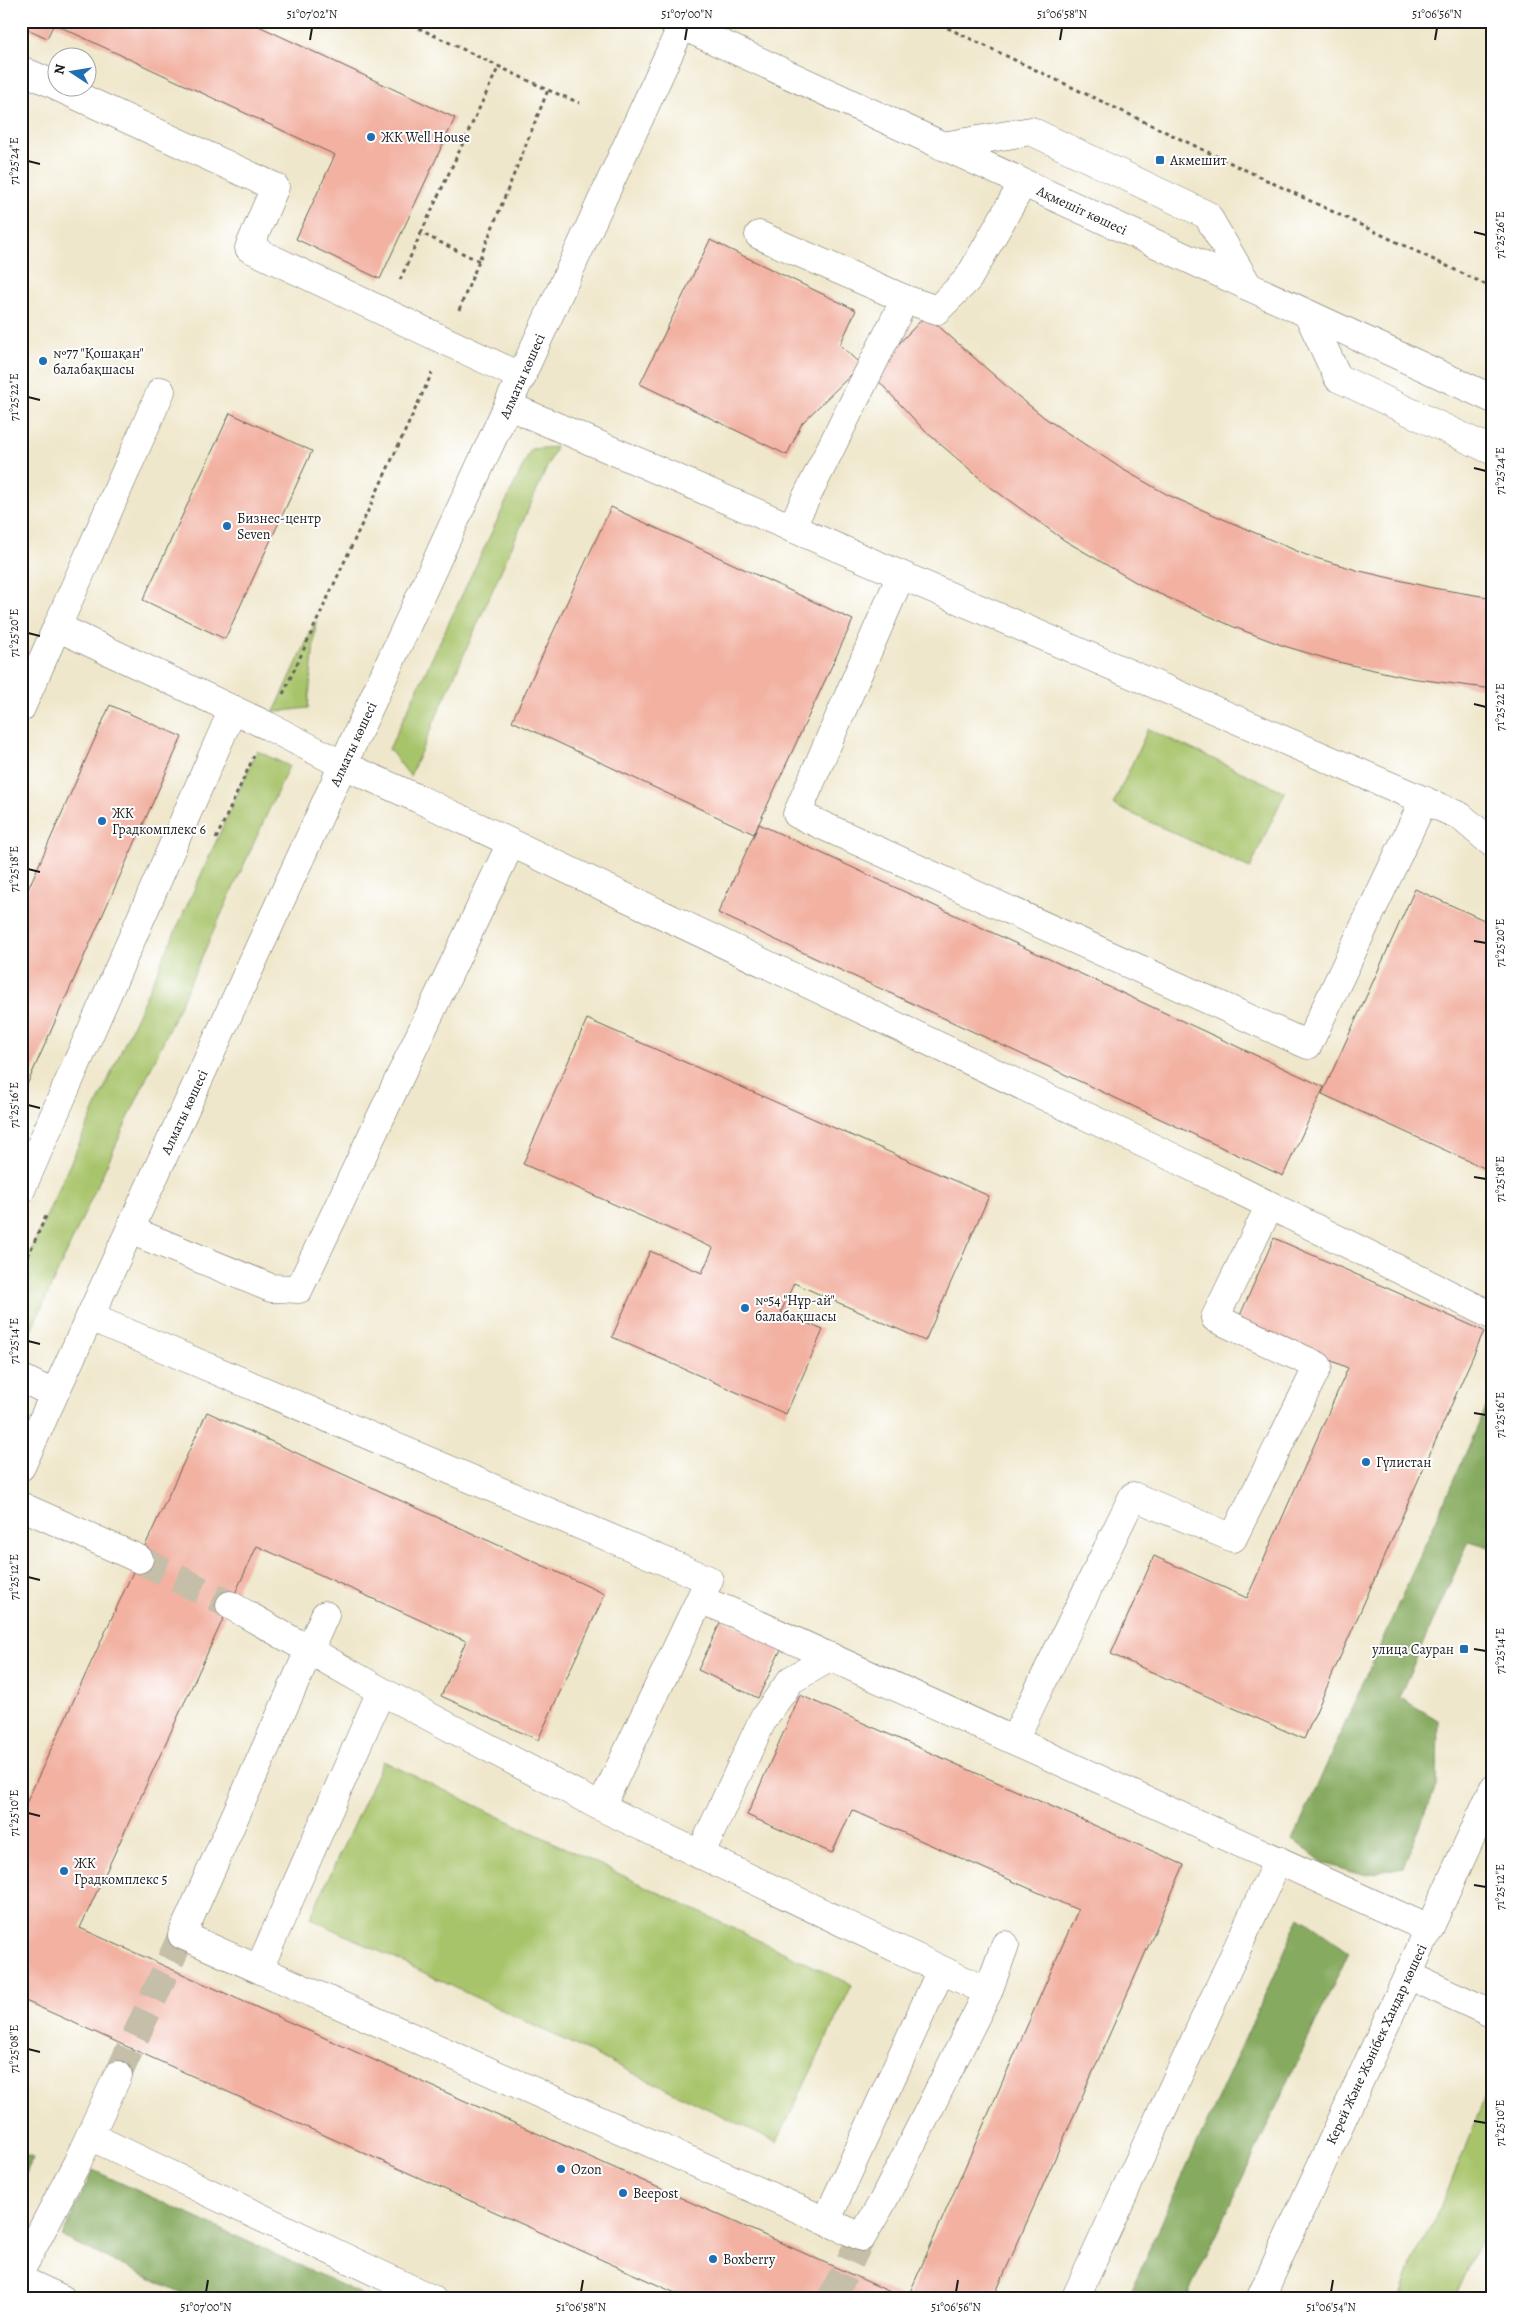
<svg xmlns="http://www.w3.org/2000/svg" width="1514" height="2320" viewBox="0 0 1514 2320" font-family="Alegreya,serif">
<rect width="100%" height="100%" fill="#fff"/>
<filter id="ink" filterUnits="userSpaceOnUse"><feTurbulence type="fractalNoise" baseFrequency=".02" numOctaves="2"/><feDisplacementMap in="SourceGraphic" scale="10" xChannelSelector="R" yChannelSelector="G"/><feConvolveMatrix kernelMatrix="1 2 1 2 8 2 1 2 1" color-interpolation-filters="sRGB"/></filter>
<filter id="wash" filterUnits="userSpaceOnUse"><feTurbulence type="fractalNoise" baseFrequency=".0096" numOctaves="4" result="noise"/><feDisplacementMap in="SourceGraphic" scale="20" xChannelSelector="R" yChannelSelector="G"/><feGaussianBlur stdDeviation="1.12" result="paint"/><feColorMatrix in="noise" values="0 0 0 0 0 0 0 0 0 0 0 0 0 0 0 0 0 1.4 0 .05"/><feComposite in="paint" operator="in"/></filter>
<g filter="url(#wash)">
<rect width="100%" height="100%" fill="#efe7cb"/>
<g fill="#a8c46a" stroke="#627043">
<path d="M556,447L410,776L389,749L531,449Z"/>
<path d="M316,621L308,708L274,712Z"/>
<path d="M1148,729L1285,792L1250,868L1113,805Z"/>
<path d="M257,751L289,766L24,1346H21V1272Z"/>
<path d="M383,1761L852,1985L777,2142L310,1918Z"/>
<path d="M1493,2077V2213L1454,2299H1399L1413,2260L1440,2210Z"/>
</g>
<g fill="#86aa5e" stroke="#51633d">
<path d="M1493,1392V1548L1469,1541L1399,1697L1438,1720L1437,1785L1403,1867L1362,1875L1324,1863L1293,1840Z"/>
<path d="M1300,1917L1349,1952L1186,2299H1127Z"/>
<path d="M21,2154L33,2158L21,2184Z"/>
<path d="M93,2170L372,2299H194L62,2237Z"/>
</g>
<g id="blocks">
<g fill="#f2b1a1">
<path d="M21,21H248L455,118L380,279L296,239L335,155L54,24L47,38L21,26Z"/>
<path d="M710,240L856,310L840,345L861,365L802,423L787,455L640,384Z"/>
<path d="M926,315L1013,392L1045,418L1122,469L1168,495L1306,555L1360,571L1433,588L1493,598V689L1410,678L1338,662L1284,646L1234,627L1144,587L1064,540L989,486L925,431L871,373Z"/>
<path d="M230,413L312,451L225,639L143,600Z"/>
<path d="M611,507L853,620L754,834L512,721Z"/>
<path d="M110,705L182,737L21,1098V905Z"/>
<path d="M759,824L1324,1087L1283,1176L718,913Z"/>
<path d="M1415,889L1493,924V1172L1322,1094Z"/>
<path d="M587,1019L989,1196L925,1341L794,1283L781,1312L823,1330L786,1414L612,1337L650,1251L702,1273L713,1248L523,1164Z"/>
<path d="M1274,1238L1484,1331L1304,1739L1111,1654L1154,1556L1247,1598L1348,1368L1238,1320Z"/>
<path d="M207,1412L605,1594L538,1740L441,1696L466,1641L257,1546L80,1928L906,2299H689L21,1999V1814Z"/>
<path d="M722,1619L782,1647L758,1698L698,1670Z"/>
<path d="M800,1695L1184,1865L993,2299H907L1078,1910L852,1810L832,1853L747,1815Z"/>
</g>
</g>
</g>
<g filter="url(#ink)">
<use href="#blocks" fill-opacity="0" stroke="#666359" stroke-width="1"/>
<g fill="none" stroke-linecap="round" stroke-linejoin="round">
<g stroke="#c5bea8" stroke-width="28" stroke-dasharray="28 14" stroke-linecap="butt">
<path d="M139,1559L230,1605"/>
<path d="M118,2075L182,1935"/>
<path d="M831,2299L862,2237"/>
</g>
<g stroke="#666359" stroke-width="29">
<g id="minor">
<path d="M21,70L58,86"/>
<path d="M60,88L275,187L249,248L522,377"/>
<path d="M942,146L1031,131L1207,215L1249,287"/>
<path d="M759,235L905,299L937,310L968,279L1023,183"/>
<path d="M1308,314L1338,378L1493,451"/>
<path d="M509,406L1460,816L1493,844"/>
<path d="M791,528L905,299"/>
<path d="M901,575L797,814L1308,1045L1424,800"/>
<path d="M57,627L161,391"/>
<path d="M21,708L57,627L268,726L343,765L419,799L1170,1156L1493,1316"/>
<path d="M21,1190L233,709"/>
<path d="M130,1230L271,1288L299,1289L511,843"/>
<path d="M90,1317L709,1580L601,1807L381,1691L230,1605"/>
<path d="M21,1378L54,1394"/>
<path d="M21,1467L684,21"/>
<path d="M21,1506L139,1559"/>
<path d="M701,1600L729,1611L1429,1929"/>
<path d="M325,1615L182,1935L862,2237L882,2203L988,1992L1005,1945"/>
<path d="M1014,1740L1133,1496L1233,1538L1318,1366L1215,1318L1270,1205"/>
<path d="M601,1807L988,1992"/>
<path d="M700,1855L763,1719L791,1680L831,1657"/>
<path d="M259,1969L381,1691"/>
<path d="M1408,1975L1493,2014"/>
<path d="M90,2136L432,2299"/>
<path d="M826,2221L941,1970"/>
<path d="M21,2270L77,2163L118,2075"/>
<path d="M21,2280L62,2299"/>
<path d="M1075,2299L1278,1860"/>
</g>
</g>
<g stroke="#666359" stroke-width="29">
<g id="major">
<path d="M672,21L1493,399"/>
<path d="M1260,2299L1493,1789"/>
</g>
</g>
<g stroke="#666359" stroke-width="3" stroke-dasharray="4 4" stroke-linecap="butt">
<path d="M404,21L548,90L580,103"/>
<path d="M933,21L1493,288"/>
<path d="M479,261L421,233L499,66"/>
<path d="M400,280L421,233"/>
<path d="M459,310L548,90"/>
<path d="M283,694L432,373"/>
<path d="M216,839L254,756"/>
<path d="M21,1271L47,1214"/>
</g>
<use href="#minor" stroke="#fff" stroke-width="28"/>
<use href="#major" stroke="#fff" stroke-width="28"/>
</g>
</g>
<path fill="none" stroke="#1c1c1c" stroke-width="2" d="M310,40L312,28M685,40L687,28M1060,40L1062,28M1435,40L1437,28M28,161L40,164M1474,232L1486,235M28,397L40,400M1474,468L1486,471M28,633L40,636M1474,704L1486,707M28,869L40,872M1474,941L1486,943M28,1105L40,1108M1474,1177L1486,1179M28,1341L40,1344M1474,1413L1486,1415M28,1577L40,1580M1474,1649L1486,1651M28,1813L40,1816M1474,1885L1486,1887M28,2049L40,2052M1474,2121L1486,2123M206,2292L208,2280M581,2292L583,2280M956,2292L958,2280M1331,2292L1333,2280"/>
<g fill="#1f6fb2" stroke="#fff" stroke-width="2">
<circle cx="371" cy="137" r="5"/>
<rect x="1155" y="155" width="10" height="10" rx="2.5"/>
<circle cx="43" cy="361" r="5"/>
<circle cx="227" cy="526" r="5"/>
<circle cx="102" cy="821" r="5"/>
<circle cx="745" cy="1308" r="5"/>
<circle cx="1366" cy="1462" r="5"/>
<rect x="1459" y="1644" width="10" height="10" rx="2.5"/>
<circle cx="64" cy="1871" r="5"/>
<circle cx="561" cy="2169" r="5"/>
<circle cx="623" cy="2193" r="5"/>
<circle cx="713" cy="2259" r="5"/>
</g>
<g text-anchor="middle" stroke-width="4" stroke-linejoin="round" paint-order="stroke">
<g font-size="14" fill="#1c1c1c" stroke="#fff" text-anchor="start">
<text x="381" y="142">ЖК Well House</text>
<text x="1170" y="165">Акмешит</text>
<text x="53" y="358">№77 "Қошақан"<tspan x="53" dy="16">балабақшасы</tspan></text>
<text x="237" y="523">Бизнес-центр<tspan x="237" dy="16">Seven</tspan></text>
<text x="112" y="818">ЖК<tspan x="112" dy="16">Градкомплекс 6</tspan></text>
<text x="755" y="1305">№54 "Нұр-ай"<tspan x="755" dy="16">балабақшасы</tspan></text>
<text x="1376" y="1467">Гүлистан</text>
<text x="1454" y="1654" text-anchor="end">улица Сауран</text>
<text x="74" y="1868">ЖК<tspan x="74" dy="16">Градкомплекс 5</tspan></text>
<text x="571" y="2174">Ozon</text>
<text x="633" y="2198">Beepost</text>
<text x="723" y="2264">Boxberry</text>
</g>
<g font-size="14" fill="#1c1c1c" stroke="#fff">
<text transform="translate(1082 210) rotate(25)" y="5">Ақмешіт көшесі</text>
<text transform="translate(522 376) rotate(-66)" y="5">Алматы көшесі</text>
<text transform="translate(353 744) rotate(-65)" y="5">Алматы көшесі</text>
<text transform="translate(184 1112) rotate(-65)" y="5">Алматы көшесі</text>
<text transform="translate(1376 2044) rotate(-65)" y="5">Керей Және Жәнібек Хандар көшесі</text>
</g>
</g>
<rect width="1514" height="2320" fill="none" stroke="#fff" stroke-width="55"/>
<g transform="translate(72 72) rotate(282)"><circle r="24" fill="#ffffff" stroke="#a4a4a4"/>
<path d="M0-4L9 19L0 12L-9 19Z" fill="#1f6fb2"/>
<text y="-8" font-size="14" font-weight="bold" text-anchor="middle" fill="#1c1c1c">N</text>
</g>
<rect x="28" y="28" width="1458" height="2264" fill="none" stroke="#1c1c1c" stroke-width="2"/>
<g font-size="12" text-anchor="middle" fill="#1c1c1c">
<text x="312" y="18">51°07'02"N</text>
<text x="687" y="18">51°07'00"N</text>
<text x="1062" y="18">51°06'58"N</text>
<text x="1437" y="18">51°06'56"N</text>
<text transform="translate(14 161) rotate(-90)" y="4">71°25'24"E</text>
<text transform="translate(1500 235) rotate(-90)" y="4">71°25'26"E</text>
<text transform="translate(14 397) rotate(-90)" y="4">71°25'22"E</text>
<text transform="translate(1500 471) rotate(-90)" y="4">71°25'24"E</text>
<text transform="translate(14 633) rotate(-90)" y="4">71°25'20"E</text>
<text transform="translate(1500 707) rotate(-90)" y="4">71°25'22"E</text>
<text transform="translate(14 869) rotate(-90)" y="4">71°25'18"E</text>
<text transform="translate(1500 943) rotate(-90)" y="4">71°25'20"E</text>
<text transform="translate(14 1105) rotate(-90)" y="4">71°25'16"E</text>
<text transform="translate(1500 1179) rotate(-90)" y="4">71°25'18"E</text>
<text transform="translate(14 1341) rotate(-90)" y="4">71°25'14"E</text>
<text transform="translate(1500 1415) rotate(-90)" y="4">71°25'16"E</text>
<text transform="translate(14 1577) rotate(-90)" y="4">71°25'12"E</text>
<text transform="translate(1500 1651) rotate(-90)" y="4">71°25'14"E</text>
<text transform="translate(14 1813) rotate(-90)" y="4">71°25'10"E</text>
<text transform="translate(1500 1887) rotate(-90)" y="4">71°25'12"E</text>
<text transform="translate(14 2049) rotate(-90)" y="4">71°25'08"E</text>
<text transform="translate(1500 2123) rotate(-90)" y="4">71°25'10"E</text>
<text x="206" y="2311">51°07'00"N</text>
<text x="581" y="2311">51°06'58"N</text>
<text x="956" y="2311">51°06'56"N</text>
<text x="1331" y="2311">51°06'54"N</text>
</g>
</svg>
